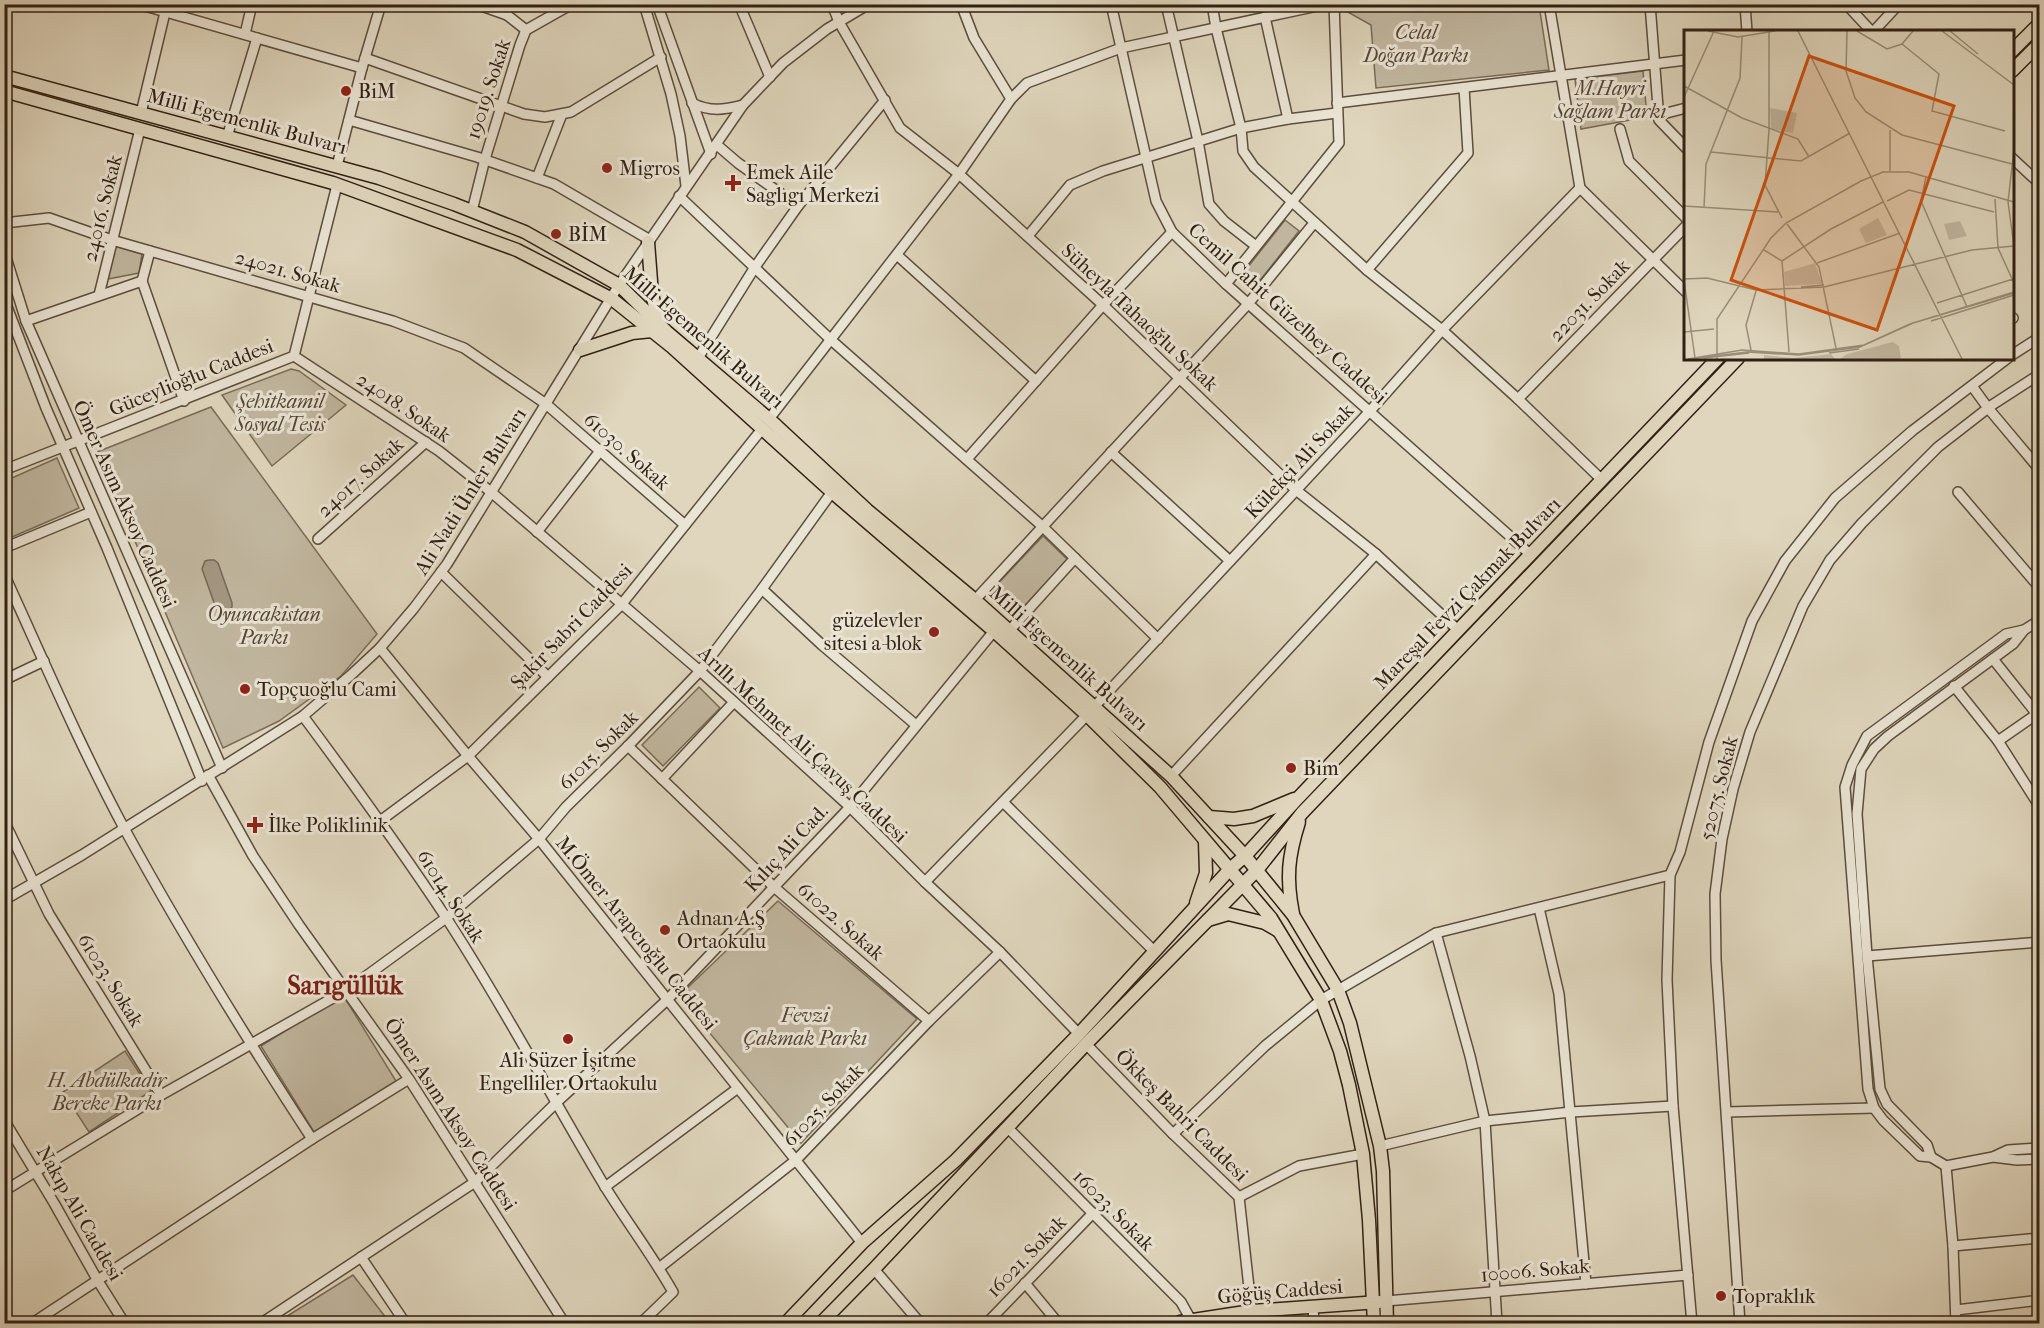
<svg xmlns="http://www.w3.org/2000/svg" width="2044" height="1328" viewBox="0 0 2044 1328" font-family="'IM FELL French Canon',serif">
<rect width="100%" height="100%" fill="#dfd6bd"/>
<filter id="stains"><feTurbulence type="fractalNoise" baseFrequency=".00333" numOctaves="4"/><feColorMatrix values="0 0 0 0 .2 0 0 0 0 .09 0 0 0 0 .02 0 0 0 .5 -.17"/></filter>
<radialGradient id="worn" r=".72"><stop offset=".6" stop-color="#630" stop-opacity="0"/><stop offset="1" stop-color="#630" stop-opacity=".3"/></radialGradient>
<g fill="#c1b7a0" stroke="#796c5a" stroke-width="1.5">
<path d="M1346,4L1539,5L1549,70L1376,88L1371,25L1346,11Z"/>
<path d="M1643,71L1647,117L1581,129L1575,79Z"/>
<path d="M1285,220L1299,231L1254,288L1240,277Z"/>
<path d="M115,246L142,254L139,273L108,279Z"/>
<path d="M291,369L299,371L346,405L272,466L222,395Z"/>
<path d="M211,407L377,634L341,676L279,721L223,748L97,452Z"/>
<path d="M57,458L79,508L5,540V481Z"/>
<path d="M1043,536L1068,560L1013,618L988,594Z"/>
<path d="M699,687L720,708L663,766L642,745Z"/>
<path d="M778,901L917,1019L801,1143L679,996Z"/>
<path d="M343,995L396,1081L314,1132L261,1046Z"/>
<path d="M125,1051L151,1091L89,1132L63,1092Z"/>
<path d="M353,1275L390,1323H276Z"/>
</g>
<path fill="#a49884" stroke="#766857" stroke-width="1.5" d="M209,560H214L218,563L232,603V607L226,613H221L216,608L202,569L205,561Z"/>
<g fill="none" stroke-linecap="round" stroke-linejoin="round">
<g stroke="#5c4e3e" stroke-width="12">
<g id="minor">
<path d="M138,4L362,68"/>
<path d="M476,4L507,15"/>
<path d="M504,4L507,15L526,30"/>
<path d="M644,4L671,94L680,136L686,186"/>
<path d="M657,4L711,154"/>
<path d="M739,4L770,77"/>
<path d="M832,4L839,22L900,128L959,174L1103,305L1296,490L1376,554L1458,630"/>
<path d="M961,4L974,38L1011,99"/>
<path d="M1111,4L1156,201L1172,232L1226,284L1530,554"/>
<path d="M1166,4L1198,141L1209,204L1224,221L1256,246"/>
<path d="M1212,4L1216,28L1241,128L1243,151L1254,167L1367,270L1442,330L1518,399L1602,480"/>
<path d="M1549,4L1580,188L1686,292"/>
<path d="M1650,4L1659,120L1686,148"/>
<path d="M1745,4L1747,32"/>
<path d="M1846,4L1872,32"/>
<path d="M1265,17L1288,119"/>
<path d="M1873,32L1899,4"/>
<path d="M245,34L252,4"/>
<path d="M365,58L524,114L545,117L571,112L661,57"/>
<path d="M692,103C710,112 724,110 743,105"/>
<path d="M1337,103L1686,60"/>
<path d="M141,113L167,4"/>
<path d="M1659,115L1686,108"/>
<path d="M349,120L477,157L554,184L650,240"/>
<path d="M1620,129L1629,161L1686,218"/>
<path d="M227,137L257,38"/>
<path d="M717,145L738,163L798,206"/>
<path d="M2012,158L2040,184"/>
<path d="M337,166L362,68L381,4"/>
<path d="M537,178L562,114"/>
<path d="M679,196L830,339L1042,526L1158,639"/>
<path d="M472,211L485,159L520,45L526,30L572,4"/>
<path d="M4,223L49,218L112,240L393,321L464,348L546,404L685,525"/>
<path d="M1028,236L1070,185L1103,171L1241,128L1288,119L1337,113"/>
<path d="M4,251L26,321L222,768"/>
<path d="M897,255L1036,381"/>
<path d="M1367,270L1468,153L1464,88"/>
<path d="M142,281L150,251"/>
<path d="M1226,284L1339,143L1334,4"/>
<path d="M99,295L140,129"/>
<path d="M4,299L46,408L107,548L202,781"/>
<path d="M2012,318H2013"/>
<path d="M26,321L142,281L184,401"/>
<path d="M2012,355L2040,337"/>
<path d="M294,356L439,451L491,492L700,671L850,807L925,882L1000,952L1079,1034"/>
<path d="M698,358L755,267L798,206L885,100"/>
<path d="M1972,386L1988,408L2040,470"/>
<path d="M1518,399L1686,226"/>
<path d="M769,419L959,174L1011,99L1027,83L1121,48L1327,4"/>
<path d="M1111,452L1230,561"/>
<path d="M967,459L1103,305L1172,232"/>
<path d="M4,470L294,356L337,185"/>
<path d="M1958,492L2040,588"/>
<path d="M537,532L600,451"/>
<path d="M318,539L426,442"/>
<path d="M4,548L91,512"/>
<path d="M441,572L548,677"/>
<path d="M4,574C43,659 80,746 124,828C182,934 246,1038 312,1139"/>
<path d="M762,589L822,645L916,725"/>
<path d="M975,600L1248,304L1314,223"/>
<path d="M2024,630L2006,634L1867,736L1852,765L1845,787L1868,1089L1874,1108L1883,1120L1920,1156L1931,1157L1946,1166L1993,1157L2017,1160L2040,1159"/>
<path d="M1009,631L1075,558"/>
<path d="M380,648L468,756L539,839L862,1243"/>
<path d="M1993,659L2040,718"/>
<path d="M4,680L44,661"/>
<path d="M1954,686L1998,741L2040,807"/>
<path d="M1094,707L1370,411L1442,330L1580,188"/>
<path d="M303,716C352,782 400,848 445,916C502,1003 551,1096 604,1185C626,1221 652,1255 673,1292L640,1324"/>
<path d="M1998,741L2037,714"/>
<path d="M628,746L774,887L929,1021"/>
<path d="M208,775L253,856L299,925L409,1079L565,1324"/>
<path d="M1171,776L1376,554"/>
<path d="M662,779L734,702"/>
<path d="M1003,802L1154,951"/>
<path d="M4,821L49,914L161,1095"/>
<path d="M380,821L468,756L621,605L762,429"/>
<path d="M925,882L1087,715"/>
<path d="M4,900L82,855L303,716L351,675L380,648L414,608L447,564L619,285L743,105L783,63L827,29L869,4"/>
<path d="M1539,908L1559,994L1586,1284"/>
<path d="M1436,933L1470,1056L1485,1121L1497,1324"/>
<path d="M1867,956L2040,942"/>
<path d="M1086,1044L1173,1134L1239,1197L1253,1324"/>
<path d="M1727,1112L1874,1108"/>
<path d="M4,1120L54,1203L98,1281L125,1324"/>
<path d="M1008,1128L1181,1302L1191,1320"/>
<path d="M1173,1134L1265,1046L1321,1000L1436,933L1670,875"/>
<path d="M1380,1146L1485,1121L1571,1112L1673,1106"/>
<path d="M1995,1156L2008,1150L2040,1148"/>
<path d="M1931,1157L1927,1145L1887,1104L1880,1089L1867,956L1857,814L1861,769L1874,749L1888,736L2013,644L2024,630L2040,620"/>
<path d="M1946,1166L1953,1246L1956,1324"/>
<path d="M605,1187L738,1088"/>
<path d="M4,1191L161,1095L347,990L446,918L539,839L566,807L628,746L700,671L762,589L832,492"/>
<path d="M1239,1197L1299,1166L1363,1154"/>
<path d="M1953,1246L2040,1238"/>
<path d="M361,1257L406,1324"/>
<path d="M659,1268L796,1160L929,1021L1000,952"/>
<path d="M874,1269L921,1324"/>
<path d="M1025,1283L1059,1324"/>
<path d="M1386,1301L1688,1275"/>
<path d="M1313,1306L1314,1324"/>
<path d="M1956,1310L2040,1300"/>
<path d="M31,1324L312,1139L409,1079"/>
<path d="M260,1324L475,1182L557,1102L667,1000L850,807L994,631"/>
<path d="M986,1324L1093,1213"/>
<path d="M1692,1324L1673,1106L1667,980L1670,875L1680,852L1709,742L1752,621L1785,561L1835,498L1912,431L2008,358"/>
<path d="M1740,1324L1716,960L1715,894L1722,839L1733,789L1750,732L1803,606L1830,560L1862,523L1938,447L1992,405L2040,374"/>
</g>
</g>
<g stroke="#312114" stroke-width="15">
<g id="major">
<path d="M2012,51L2040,23"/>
<path d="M2012,71L2040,43"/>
<path d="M4,76L379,178L454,204L525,232L619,285L667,332L769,419L867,510L975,600L1171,776L1245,856L1293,915L1338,990L1350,1023L1380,1146L1383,1171L1387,1324"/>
<path d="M4,91L333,183L517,250L612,299L672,347L832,492L994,631L1087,715L1160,787L1271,918L1321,1000L1340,1051L1349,1085L1363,1154L1369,1220L1374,1324"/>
<path d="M648,242L652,294L659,324"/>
<path d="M580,350L632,333L652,331"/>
<path d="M1209,817L1234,819L1253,816L1294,799"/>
<path d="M1196,903L1206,873L1205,841"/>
<path d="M1293,914C1286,878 1288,857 1299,822"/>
<path d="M1208,920L1228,914L1265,923L1277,930"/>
<path d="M785,1324L862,1243L956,1160L1079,1034L1230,869L1245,856L1298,798L1718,358"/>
<path d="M820,1324L874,1269L1086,1044L1257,870L1302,813L1738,358"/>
<path d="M1178,1324L1180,1322L1252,1311L1379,1302"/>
</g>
</g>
<use href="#minor" stroke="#eae4d4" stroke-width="9"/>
<use href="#major" stroke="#dfd6bd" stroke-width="12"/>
</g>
<g fill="#8f2418" stroke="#eae4d4" stroke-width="2">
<circle cx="346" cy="91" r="6"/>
<circle cx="607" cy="168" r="6"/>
<path d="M730 174h6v6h6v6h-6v6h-6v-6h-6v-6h6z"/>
<circle cx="556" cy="234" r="6"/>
<circle cx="934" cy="632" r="6"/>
<circle cx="245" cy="689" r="6"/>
<circle cx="1291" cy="768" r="6"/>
<path d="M252 816h6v6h6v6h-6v6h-6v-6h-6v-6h6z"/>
<circle cx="665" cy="930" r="6"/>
<circle cx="568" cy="1039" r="6"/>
<circle cx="1721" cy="1296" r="6"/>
</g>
<g text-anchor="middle" stroke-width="6" stroke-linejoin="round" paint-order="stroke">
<g font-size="20" font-style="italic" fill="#554637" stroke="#eae4d4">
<text x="1416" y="39">Celal<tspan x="1416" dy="23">Doğan Parkı</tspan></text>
<text x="1610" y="95">M.Hayri<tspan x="1610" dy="23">Sağlam Parkı</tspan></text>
<text x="280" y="408">Şehitkamil<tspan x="280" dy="23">Sosyal Tesis</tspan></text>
<text x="264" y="621">Oyuncakistan<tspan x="264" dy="23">Parkı</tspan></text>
<text x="805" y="1022">Fevzi<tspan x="805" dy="23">Çakmak Parkı</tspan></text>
<text x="107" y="1087">H. Abdülkadir<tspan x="107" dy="23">Bereke Parkı</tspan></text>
</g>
<g font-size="20" fill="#312114" stroke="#eae4d4">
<text transform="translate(488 89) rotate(-72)" y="7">19019. Sokak</text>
<text transform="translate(247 121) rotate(15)" y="7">Milli Egemenlik Bulvarı</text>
<text transform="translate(102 208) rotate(-76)" y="7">24016. Sokak</text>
<text transform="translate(288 271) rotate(16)" y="7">24021. Sokak</text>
<text transform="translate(1589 300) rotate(-46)" y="7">22031. Sokak</text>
<text transform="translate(1288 313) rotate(42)" y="7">Cemil Cahit Güzelbey Caddesi</text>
<text transform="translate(1140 317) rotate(43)" y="7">Süheyla Tahaoğlu Sokak</text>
<text transform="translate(704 337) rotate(41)" y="7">Milli Egemenlik Bulvarı</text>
<text transform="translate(191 377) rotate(-22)" y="7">Güceylioğlu Caddesi</text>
<text transform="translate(404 407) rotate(34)" y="7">24018. Sokak</text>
<text transform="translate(627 451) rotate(41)" y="7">61030. Sokak</text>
<text transform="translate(1299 461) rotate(-47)" y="7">Külekçi Ali Sokak</text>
<text transform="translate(360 477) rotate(-42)" y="7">24017. Sokak</text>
<text transform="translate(470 491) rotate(-58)" y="7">Ali Nadi Ünler Bulvarı</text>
<text transform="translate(125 504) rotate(66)" y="7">Ömer Asım Aksoy Caddesi</text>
<text transform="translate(1467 593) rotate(-46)" y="7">Mareşal Fevzi Çakmak Bulvarı</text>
<text transform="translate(571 626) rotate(-46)" y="7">Şakir Sabri Caddesi</text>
<text transform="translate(1069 658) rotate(42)" y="7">Milli Egemenlik Bulvarı</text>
<text transform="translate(803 744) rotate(43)" y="7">Arıllı Mehmet Ali Çavuş Caddesi</text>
<text transform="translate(598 750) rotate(-45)" y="7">61015. Sokak</text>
<text transform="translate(1718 788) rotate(-76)" y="7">52075. Sokak</text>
<text transform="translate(786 848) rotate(-47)" y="7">Kılıç Ali Cad.</text>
<text transform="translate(451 896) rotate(57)" y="7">61014. Sokak</text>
<text transform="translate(841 921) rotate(41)" y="7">61022. Sokak</text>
<text transform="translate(637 933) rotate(51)" y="7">M.Ömer Arapcıoğlu Caddesi</text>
<text transform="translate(111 980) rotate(58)" y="7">61023. Sokak</text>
<text transform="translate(823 1105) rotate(-46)" y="7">61025. Sokak</text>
<text transform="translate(451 1114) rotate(57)" y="7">Ömer Asım Aksoy Caddesi</text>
<text transform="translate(1182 1115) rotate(45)" y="7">Ökkeş Bahri Caddesi</text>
<text transform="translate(1114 1210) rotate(45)" y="7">16023. Sokak</text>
<text transform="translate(80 1213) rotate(60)" y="7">Nakıp Ali Caddesi</text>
<text transform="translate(1026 1256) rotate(-46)" y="7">16021. Sokak</text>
<text transform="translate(1535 1270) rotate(-5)" y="7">10006. Sokak</text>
<text transform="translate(1280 1291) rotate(-5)" y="7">Göğüş Caddesi</text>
</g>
<g font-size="20" fill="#312114" stroke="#eae4d4" text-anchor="start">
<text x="358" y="98">BiM</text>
<text x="619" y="175">Migros</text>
<text x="746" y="179">Emek Aile<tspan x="746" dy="23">Saglıgı Merkezi</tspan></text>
<text x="568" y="241">BİM</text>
<text x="922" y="627" text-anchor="end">güzelevler<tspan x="922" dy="23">sitesi a-blok</tspan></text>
<text x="257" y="696">Topçuoğlu Cami</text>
<text x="1303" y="775">Bim</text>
<text x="268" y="832">İlke Poliklinik</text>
<text x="677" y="925">Adnan A.Ş<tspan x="677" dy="23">Ortaokulu</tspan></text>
<text x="568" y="1067" text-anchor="middle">Ali Süzer İşitme<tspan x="568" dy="23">Engelliler Ortaokulu</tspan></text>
<text x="1733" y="1303">Topraklık</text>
</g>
<g font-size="26" font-weight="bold" fill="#7a1f14" stroke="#eae4d4">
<text x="345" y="994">Sarıgüllük</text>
</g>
</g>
<g transform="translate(1684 30)">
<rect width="330" height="330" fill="#dfd6bd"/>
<path d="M86,78L113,83L109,103L87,99ZM194,188L203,205L182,213L175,199ZM276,191L283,206L265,210L260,194ZM131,233L138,254L101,256L100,242ZM209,312L215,316L217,329H156L163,324ZM147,324L151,329H80V325L109,328Z" fill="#c1b7a0"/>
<path fill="none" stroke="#998e79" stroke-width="1.5" d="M24,1L54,7L91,1M114,1L278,329M163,1L162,41L171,68L182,82L218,105L328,134M173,1L203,19L218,14L229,1M258,1L330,55M266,1L294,24M85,2V100L81,155L98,188M218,14L255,44L248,81L321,101M0,56L58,88L114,109L125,127M0,67L30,1M206,100V141M330,119L324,172L330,216M27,122L117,131L166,103M242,147L237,171L283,277M311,169L314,218L330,253M203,171L225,160L310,182M0,176L94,182M20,178L22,134L56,48L58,7M103,194L135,237L152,318M80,220L98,231L105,322M98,231L147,199L199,172M133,233L216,203M0,249L23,248L72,260L141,257M0,250L11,328M117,257L140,255M140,257L288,220L330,216M253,273L329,249M247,291L330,265M0,302L30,299M67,320L62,295L72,261M145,323L175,319M20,328L65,323M4,329L58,320L115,324L180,315L226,294L330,262M6,329L63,322L115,325L176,317L229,293L330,263M33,329V289L87,208L102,193L177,151L199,142H225L330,172"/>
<path fill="#cd510d" fill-opacity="0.15" stroke="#cd510d" stroke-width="3" d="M125,26L270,76L193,300L47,250Z"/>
<rect width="330" height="330" fill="none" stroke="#312114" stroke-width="3"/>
</g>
<rect width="2044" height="1328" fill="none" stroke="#dfd6bd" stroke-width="24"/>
<rect x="6" y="6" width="2032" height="1316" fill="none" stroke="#312114" stroke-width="3"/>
<rect x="12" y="12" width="2020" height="1304" fill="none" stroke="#312114" stroke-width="1.5"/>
<rect width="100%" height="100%" filter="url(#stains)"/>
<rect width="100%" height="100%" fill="url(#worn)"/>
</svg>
